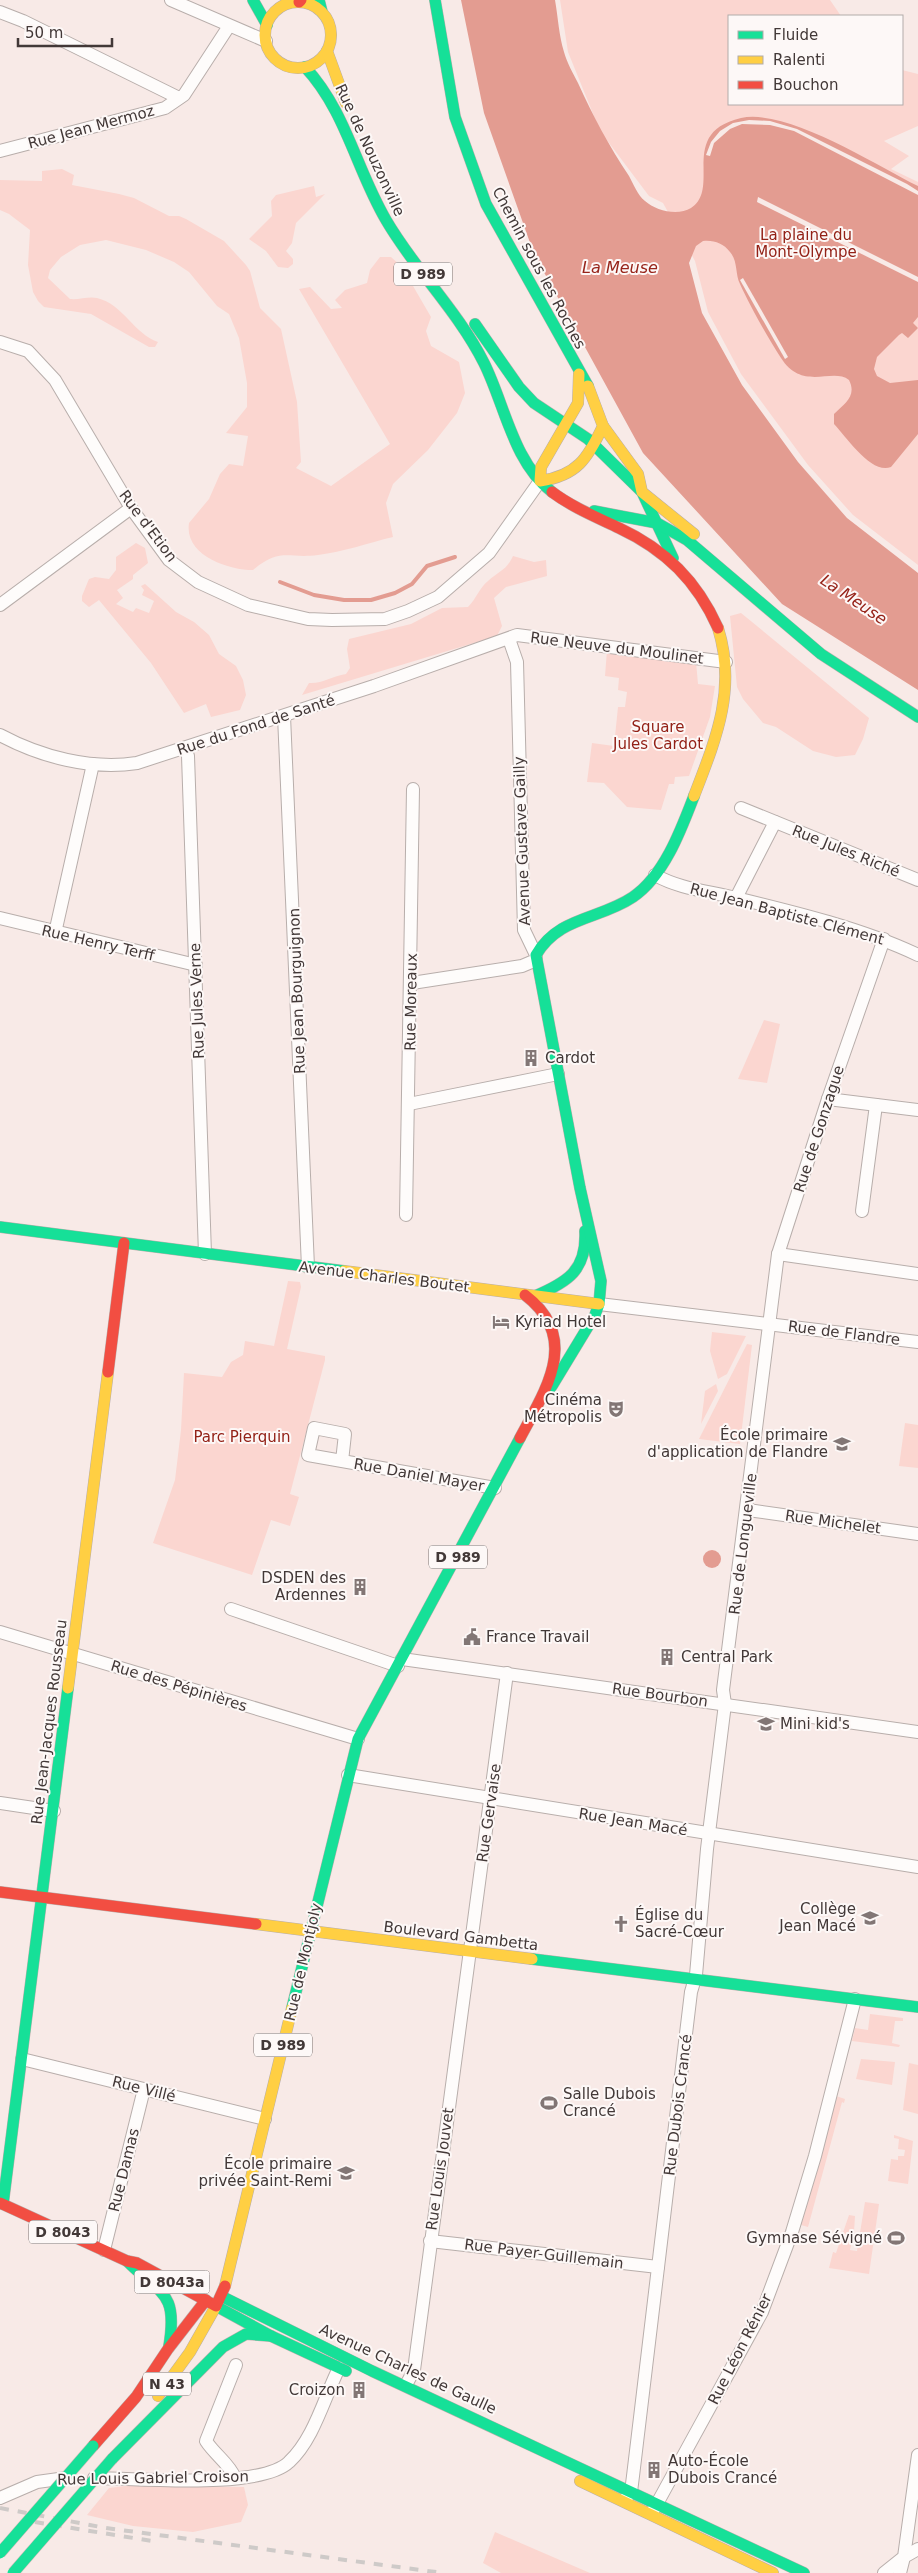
<svg xmlns="http://www.w3.org/2000/svg" width="918" height="2573" viewBox="0 0 918 2573" font-family="'DejaVu Sans',sans-serif">
<rect width="100%" height="100%" fill="#f8eae7"/>
<g fill="#fbd6d0">
<path d="M560,0H830L841,16H729V104H902V70L918,74V126L884,141L909,156L891,169L918,182V565L853,515L808,465L741,374L708,312L695,261L663,203L649,196L600,131L568,52Z"/>
<path d="M62,169L74,175L72,185L119,194L134,198L169,216H179L186,219L224,241L246,265L250,271L260,308L281,329L297,402L301,462L296,468L331,486L390,444L299,289L310,287L331,309L342,308L335,300L345,290L367,283L370,270L380,257H391L402,267L431,317L426,331L431,346L459,362L465,393L457,413L428,450L393,484L386,503L393,537C368,543 343,552 318,555C287,559 281,547 253,570C228,570 184,555 189,523L209,499L220,474L229,464L243,466L248,436L226,433L247,407V383L239,338L229,314L217,306L189,272L174,262L146,250L106,240L80,245L61,257L50,270L48,278L70,299C79,300 89,296 97,298C123,304 134,334 158,342L155,347H149L91,314L44,307L38,301L33,292L28,265L30,230L9,214L0,210V180L42,181V171Z"/>
<path d="M314,186L316,197L325,194L296,223L292,243L286,251L293,259V264L288,268L278,267L266,251L249,239L272,216L271,201L276,195Z"/>
<path d="M136,543L145,548L148,563L133,575V579L117,590L123,598L116,604L133,612L136,608L149,613L154,601L142,595L144,590L141,586L145,584L176,612L194,622L209,635L219,654L236,666L243,680L246,695L240,710L211,717L206,704L184,713L151,663L99,600L89,607L82,601V596L89,579L95,577L109,579L116,570V557Z"/>
<path d="M513,556L534,562L546,560L547,576L506,587L494,598L502,626L497,636L302,695L309,683C322,684 332,676 346,674L350,668L347,649L349,639L411,624L442,608L468,607C476,599 480,587 488,581C499,571 506,571 513,556Z"/>
<path d="M741,613L869,718L863,739L855,755L836,757L813,751L776,727L763,723L743,699L737,687L730,616Z"/>
<path d="M607,650L696,662L698,684L715,686L710,717L689,776L675,777L674,784H669L661,810L627,807L604,783L587,782L592,743L614,746L618,707H625L627,692L618,690L619,678L605,676Z"/>
<path d="M764,1020L780,1024L767,1083L738,1079Z"/>
<path d="M288,1281L300,1282L301,1287L287,1349L325,1356V1360L290,1494L299,1497L290,1526L271,1520L252,1575L153,1543L175,1480L181,1430L184,1373L222,1377L231,1362L243,1355L245,1341L274,1346Z"/>
<path d="M712,1332L746,1336L727,1374L718,1379L710,1351Z"/>
<path d="M747,1344L752,1345L740,1444L699,1439Z"/>
<path d="M716,1384L718,1391L701,1424L705,1391Z"/>
<path d="M905,1423L918,1425V1468L899,1466Z"/>
<path d="M870,2014L903,2018V2021H895L892,2043L900,2045L899,2047L852,2041L855,2028L868,2030Z"/>
<path d="M861,2059L895,2062L892,2085L856,2079Z"/>
<path d="M909,2063L918,2065V2114L903,2110Z"/>
<path d="M836,2096L845,2099L844,2103L842,2102L808,2227L801,2225Z"/>
<path d="M894,2135L913,2141L908,2184L888,2181L891,2159L898,2160V2156H904L905,2150L898,2149L899,2139L894,2138Z"/>
<path d="M865,2202L879,2204L869,2274L829,2268L833,2252L836,2253L849,2215L855,2216L854,2232H847L846,2238L852,2240L850,2250L857,2251Z"/>
<path d="M125,2486L244,2487L248,2505L241,2522L193,2532L133,2526L87,2515L109,2488Z"/>
<path d="M495,2532L590,2573H501L483,2563Z"/>
</g>
<g fill="#e39c91">
<path d="M461,0H555C558,17 559,36 564,52C567,63 573,73 578,83C593,116 609,146 629,176C633,183 638,196 645,201C656,211 678,216 691,208C722,188 677,133 741,118C787,108 876,165 918,186V317L913,323L918,328L908,338L902,333L899,335L877,357L874,369L877,376L890,383L918,380V434L891,467C872,475 847,438 834,424V414C845,403 857,396 849,380C832,367 803,392 781,358C768,338 750,306 740,284C735,274 738,261 730,252C723,243 714,240 703,241L696,246L689,263L702,313L742,385L798,462L847,518L918,573V690L782,604L643,453L534,254L484,113Z"/>
<circle cx="712" cy="1559" r="9"/>
</g>
<g fill="#f8eae7">
<path d="M749,120L770,121L797,129L907,184L918,191V195L794,131L770,125L742,124L730,129L714,143L710,156L706,155L711,142L720,131L733,123Z"/>
<path d="M758,197L918,277V282L757,202Z"/>
<path d="M743,278L788,357L785,359L740,280Z"/>
</g>
<g fill="none" stroke-linecap="round" stroke-linejoin="round">
<path stroke="#e39c91" stroke-width="4" d="M280,582L314,595L344,600H371L395,593L412,584L427,566L455,557"/>
<g stroke="#b8aeab" stroke-width="14">
<g id="street">
<path d="M171,0L266,41"/>
<path d="M0,12L23,21L179,98"/>
<path d="M0,151L165,108L184,95L229,26"/>
<path d="M0,342L28,351L55,380L131,508L169,560L198,582L248,605L308,619L332,620L385,619L408,611L438,597L489,553L540,481"/>
<path d="M0,605L131,508"/>
<path d="M509,639L517,662L524,930L536,955"/>
<path d="M284,716L308,1267"/>
<path d="M0,735C41,757 91,770 137,763L374,686L517,635L726,662"/>
<path d="M185,748L188,756L205,1254"/>
<path d="M741,808L918,880"/>
<path d="M655,875C680,889 708,891 736,898C794,912 864,929 918,955"/>
<path d="M736,898L775,822"/>
<path d="M0,918L196,965"/>
<path d="M55,933L93,764"/>
<path d="M412,983L522,966L536,960"/>
<path d="M828,1099L918,1110"/>
<path d="M409,1104L558,1074"/>
<path d="M862,1211L876,1105"/>
<path d="M406,1215L413,789"/>
<path d="M778,1254L918,1274"/>
<path d="M599,1304L918,1342"/>
<path d="M342,1461L345,1434L314,1428L308,1455L495,1488"/>
<path d="M748,1510L918,1534"/>
<path d="M231,1609L398,1666"/>
<path d="M0,1632L358,1739"/>
<path d="M402,1659L918,1732"/>
<path d="M348,1775L918,1867"/>
<path d="M0,1803L54,1811"/>
<path d="M22,2059L265,2119"/>
<path d="M430,2241L658,2267"/>
<path d="M104,2250L144,2089"/>
<path d="M406,2385L414,2370L507,1673"/>
<path d="M94,2478C136,2478 260,2490 289,2462C314,2439 324,2398 339,2368"/>
<path d="M235,2478C229,2463 215,2455 206,2441L236,2365"/>
<path d="M0,2498L37,2482L66,2478"/>
<path d="M626,2498L631,2492L633,2476L691,1992L696,1975L707,1849L725,1704L723,1690L778,1254L828,1099L884,939"/>
<path d="M653,2511L762,2312L792,2232L815,2156L855,1999"/>
<path d="M884,2573L904,2557L918,2455"/>
<path d="M900,2573L904,2557L918,2549"/>
</g>
</g>
<g stroke="#b8aeab" stroke-width="12">
<g id="fast">
<path d="M253,0L267,25"/>
<path d="M319,0L322,12"/>
<path d="M435,0L455,117L486,204L588,386"/>
<path d="M305,67C346,111 356,169 386,220C415,270 458,311 484,363C505,405 513,462 552,492"/>
<path d="M475,324L519,387L534,403L588,439L642,492L673,558"/>
<path d="M594,511L657,523L687,540L821,654L918,717"/>
<path d="M0,1227L344,1271"/>
<path d="M535,1296C568,1282 587,1270 585,1231"/>
<path d="M543,1395L552,1386L595,1315L599,1304L601,1281L580,1188L536,955C559,916 599,920 633,897C664,876 681,830 694,796"/>
<path d="M532,1959L918,2007"/>
<path d="M292,2008L358,1739L520,1438"/>
<path d="M3,2204L68,1688"/>
<path d="M127,2261C161,2295 178,2291 169,2346"/>
<path d="M221,2296L372,2371L804,2573"/>
<path d="M216,2306L271,2336L346,2371"/>
<path d="M112,2459L223,2347L246,2334L271,2336"/>
</g>
</g>
<g stroke="#b8aeab" stroke-width="12">
<g id="slow">
<circle cx="298" cy="35" r="33"/>
<path d="M327,51L346,103"/>
<path d="M579,374L578,403L541,467L540,481C577,476 588,458 603,426L588,386"/>
<path d="M603,426L638,474L642,492L694,534"/>
<path d="M694,796C716,739 737,689 718,628"/>
<path d="M344,1271L599,1304"/>
<path d="M68,1688L108,1372"/>
<path d="M256,1924L532,1959"/>
<path d="M225,2286L292,2008"/>
<path d="M158,2396L190,2352L216,2306"/>
<path d="M580,2481L773,2573"/>
</g>
</g>
<g stroke="#b8aeab" stroke-width="12">
<g id="jam">
<path d="M299,2L301,0"/>
<path d="M552,492C572,507 596,517 619,528C666,550 697,581 718,628"/>
<path d="M108,1372L124,1243"/>
<path d="M520,1438C546,1389 581,1338 525,1295"/>
<path d="M0,1892L256,1924"/>
<path d="M0,2203L127,2261L137,2263L216,2306L225,2286"/>
<path d="M93,2446L136,2397L168,2349L206,2300"/>
</g>
</g>
<use href="#street" stroke="#fefcfb" stroke-width="12"/>
<use href="#fast" stroke="#16e098" stroke-width="11"/>
<use href="#slow" stroke="#ffcf43" stroke-width="11"/>
<use href="#jam" stroke="#f24e42" stroke-width="11"/>
<g stroke="#cecac8" stroke-width="4" stroke-dasharray="9 9" stroke-linecap="butt">
<path d="M0,2508L106,2528L443,2573"/>
<path d="M35,2522L158,2542"/>
</g>
<g stroke="#cab8b5" stroke-width="12" stroke-linecap="butt">
<g id="fast-bridge">
<path d="M0,2553L93,2446"/>
<path d="M13,2573L112,2459"/>
</g>
</g>
<use href="#fast-bridge" stroke="#16e098" stroke-width="11"/>
</g>
<defs>
<g id="building-bare" transform="scale(1.35)"><path d="M-4-6H4V6H1V3H-1V6H-4ZM-2.5-4.3h1.7v1.8h-1.7ZM.8-4.3h1.7v1.8H.8ZM-2.5-1h1.7V.8h-1.7ZM.8-1h1.7V.8H.8Z" fill="#827675" stroke="#fdf8f7" stroke-width="2.5" paint-order="stroke"/></g>
<g id="hotel-bare" transform="scale(1.35)"><path d="M-6-4.5h1.5V1H6V5H4.5V3h-9V5H-6ZM-4 0a1.8 1.8 0 1 1 3.6 0ZM.5 0V-2.5h3Q6-2.5 6 0Z" fill="#827675" stroke="#fdf8f7" stroke-width="2.5" paint-order="stroke"/></g>
<g id="theatre-bare" transform="scale(1.35)"><path d="M-5-5.5Q0-4 5-5.5V0Q5 5 0 6Q-5 5-5 0ZM-3.3-2.5H-1v1.5H-3.3ZM1-2.5H3.3v1.5H1ZM-2.8 1Q0 5.5 2.8 1Z" fill="#827675" stroke="#fdf8f7" stroke-width="2.5" paint-order="stroke"/></g>
<g id="school-bare" transform="scale(1.35)"><path d="M0-5L7-2L0 1L-7-2ZM-4 1L0 2.5L4 1V4Q0 6-4 4Z" fill="#827675" stroke="#fdf8f7" stroke-width="2.5" paint-order="stroke"/></g>
<g id="civic-bare" transform="scale(1.35)"><path d="M-.6-6.5H3V-4.5H.6V-3L4-1V1h2V6H-6V1h2V-1L-.6-3ZM-1.2 2.5V6h2.4V2.5Z" fill="#827675" stroke="#fdf8f7" stroke-width="2.5" paint-order="stroke"/></g>
<g id="church-bare" transform="scale(1.35)"><path d="M-1.2-6h2.4v3.5h3.3v2.4h-3.3V6h-2.4V-.1h-3.3v-2.4h3.3Z" fill="#827675" stroke="#fdf8f7" stroke-width="2.5" paint-order="stroke"/></g>
<g id="stadium-bare" transform="scale(1.35)"><path d="M0-5a6.5 5 0 1 0 0 10a6.5 5 0 1 0 0-10ZM-3.5-1.8h7v3.6h-7Z" fill="#827675" stroke="#fdf8f7" stroke-width="2.5" paint-order="stroke"/></g>
</defs>
<g fill-rule="evenodd">
<use href="#building-bare" x="531" y="1058"/>
<use href="#hotel-bare" x="501" y="1322"/>
<use href="#theatre-bare" x="616" y="1409"/>
<use href="#school-bare" x="842" y="1444"/>
<use href="#building-bare" x="360" y="1587"/>
<use href="#civic-bare" x="472" y="1637"/>
<use href="#building-bare" x="667" y="1657"/>
<use href="#school-bare" x="766" y="1724"/>
<use href="#school-bare" x="870" y="1918"/>
<use href="#church-bare" x="621" y="1924"/>
<use href="#stadium-bare" x="549" y="2103"/>
<use href="#school-bare" x="346" y="2173"/>
<use href="#stadium-bare" x="896" y="2238"/>
<use href="#building-bare" x="359" y="2390"/>
<use href="#building-bare" x="654" y="2470"/>
</g>
<g text-anchor="middle" stroke-width="4" stroke-linejoin="round" paint-order="stroke">
<g fill="#fdf8f7" stroke="#7a7271" stroke-width="1">
<rect x="394" y="262.5" width="58" height="23" rx="4"/>
<rect x="429" y="1545.5" width="58" height="23" rx="4"/>
<rect x="254" y="2033.5" width="58" height="23" rx="4"/>
<rect x="29" y="2220.5" width="68" height="23" rx="4"/>
<rect x="134.5" y="2270.5" width="75" height="23" rx="4"/>
<rect x="143" y="2372.5" width="48" height="23" rx="4"/>
</g>
<g font-size="14" font-weight="bold" fill="#423837">
<text x="423" y="279">D 989</text>
<text x="458" y="1562">D 989</text>
<text x="283" y="2050">D 989</text>
<text x="63" y="2237">D 8043</text>
<text x="172" y="2287">D 8043a</text>
<text x="167" y="2389">N 43</text>
</g>
<g font-size="15" fill="#423837" stroke="#fdf8f7">
<text transform="translate(91 127) rotate(-15)" y="5">Rue Jean Mermoz</text>
<text transform="translate(370 150) rotate(65)" y="5">Rue de Nouzonville</text>
<text transform="translate(539 268) rotate(62)" y="5">Chemin sous les Roches</text>
<text transform="translate(148 526) rotate(53)" y="5">Rue d'Etion</text>
<text transform="translate(617 648) rotate(7)" y="5">Rue Neuve du Moulinet</text>
<text transform="translate(256 725) rotate(-18)" y="5">Rue du Fond de Santé</text>
<text transform="translate(522 841) rotate(-92)" y="5">Avenue Gustave Gailly</text>
<text transform="translate(846 851) rotate(22)" y="5">Rue Jules Riché</text>
<text transform="translate(787 914) rotate(15)" y="5">Rue Jean Baptiste Clément</text>
<text transform="translate(98 943) rotate(13)" y="5">Rue Henry Terff</text>
<text transform="translate(297 991) rotate(-92)" y="5">Rue Jean Bourguignon</text>
<text transform="translate(197 1001) rotate(-92)" y="5">Rue Jules Verne</text>
<text transform="translate(411 1002) rotate(-89)" y="5">Rue Moreaux</text>
<text transform="translate(819 1129) rotate(-72)" y="5">Rue de Gonzague</text>
<text transform="translate(384 1277) rotate(7)" y="5">Avenue Charles Boutet</text>
<text transform="translate(844 1333) rotate(7)" y="5">Rue de Flandre</text>
<text transform="translate(419 1475) rotate(10)" y="5">Rue Daniel Mayer</text>
<text transform="translate(833 1522) rotate(8)" y="5">Rue Michelet</text>
<text transform="translate(743 1544) rotate(-83)" y="5">Rue de Longueville</text>
<text transform="translate(179 1686) rotate(17)" y="5">Rue des Pépinières</text>
<text transform="translate(660 1695) rotate(8)" y="5">Rue Bourbon</text>
<text transform="translate(49 1722) rotate(-83)" y="5">Rue Jean-Jacques Rousseau</text>
<text transform="translate(489 1813) rotate(-82)" y="5">Rue Gervaise</text>
<text transform="translate(633 1822) rotate(9)" y="5">Rue Jean Macé</text>
<text transform="translate(461 1936) rotate(7)" y="5">Boulevard Gambetta</text>
<text transform="translate(303 1962) rotate(-77)" y="5">Rue de Montjoly</text>
<text transform="translate(144 2089) rotate(14)" y="5">Rue Villé</text>
<text transform="translate(678 2105) rotate(-83)" y="5">Rue Dubois Crancé</text>
<text transform="translate(440 2169) rotate(-82)" y="5">Rue Louis Jouvet</text>
<text transform="translate(124 2170) rotate(-76)" y="5">Rue Damas</text>
<text transform="translate(544 2254) rotate(7)" y="5">Rue Payer-Guillemain</text>
<text transform="translate(740 2349) rotate(-63)" y="5">Rue Léon Rénier</text>
<text transform="translate(408 2369) rotate(25)" y="5">Avenue Charles de Gaulle</text>
<text transform="translate(153 2478) rotate(-1)" y="5">Rue Louis Gabriel Croison</text>
</g>
<g font-size="15" fill="#932117" stroke="#fdf8f7">
<text x="806" y="240">La plaine du<tspan x="806" dy="17">Mont-Olympe</tspan></text>
<text x="658" y="732">Square<tspan x="658" dy="17">Jules Cardot</tspan></text>
<text x="242" y="1442">Parc Pierquin</text>
</g>
<g font-size="15" fill="#423837" stroke="#fdf8f7" text-anchor="start">
<text x="545" y="1063">Cardot</text>
<text x="515" y="1327">Kyriad Hotel</text>
<text x="602" y="1405" text-anchor="end">Cinéma<tspan x="602" dy="17">Métropolis</tspan></text>
<text x="828" y="1440" text-anchor="end">École primaire<tspan x="828" dy="17">d'application de Flandre</tspan></text>
<text x="346" y="1583" text-anchor="end">DSDEN des<tspan x="346" dy="17">Ardennes</tspan></text>
<text x="486" y="1642">France Travail</text>
<text x="681" y="1662">Central Park</text>
<text x="780" y="1729">Mini kid's</text>
<text x="856" y="1914" text-anchor="end">Collège<tspan x="856" dy="17">Jean Macé</tspan></text>
<text x="635" y="1920">Église du<tspan x="635" dy="17">Sacré-Cœur</tspan></text>
<text x="563" y="2099">Salle Dubois<tspan x="563" dy="17">Crancé</tspan></text>
<text x="332" y="2169" text-anchor="end">École primaire<tspan x="332" dy="17">privée Saint-Remi</tspan></text>
<text x="882" y="2243" text-anchor="end">Gymnase Sévigné</text>
<text x="345" y="2395" text-anchor="end">Croizon</text>
<text x="668" y="2466">Auto-École<tspan x="668" dy="17">Dubois Crancé</tspan></text>
</g>
<g font-size="16" font-style="italic" fill="#97251b" stroke="#fdf8f7">
<text x="620" y="273">La Meuse</text>
<text transform="translate(854 599) rotate(34)" y="6">La Meuse</text>
</g>
</g>
<rect x="728" y="15" width="175" height="90" fill="#fdf8f7" stroke="#b2abaa"/>
<rect x="738" y="31" width="25" height="8" fill="#16e098" stroke="#b2abaa"/>
<text x="773" y="40" font-size="15" fill="#423837">Fluide</text>
<rect x="738" y="56" width="25" height="8" fill="#ffcf43" stroke="#b2abaa"/>
<text x="773" y="65" font-size="15" fill="#423837">Ralenti</text>
<rect x="738" y="81" width="25" height="8" fill="#f24e42" stroke="#b2abaa"/>
<text x="773" y="90" font-size="15" fill="#423837">Bouchon</text>
<path d="M18 38v8h94v-8" fill="none" stroke="#423837" stroke-width="2.5"/>
<text x="25" y="38" font-size="15" fill="#423837" stroke="#fdf8f7" stroke-width="4" paint-order="stroke">50 m</text>
</svg>
